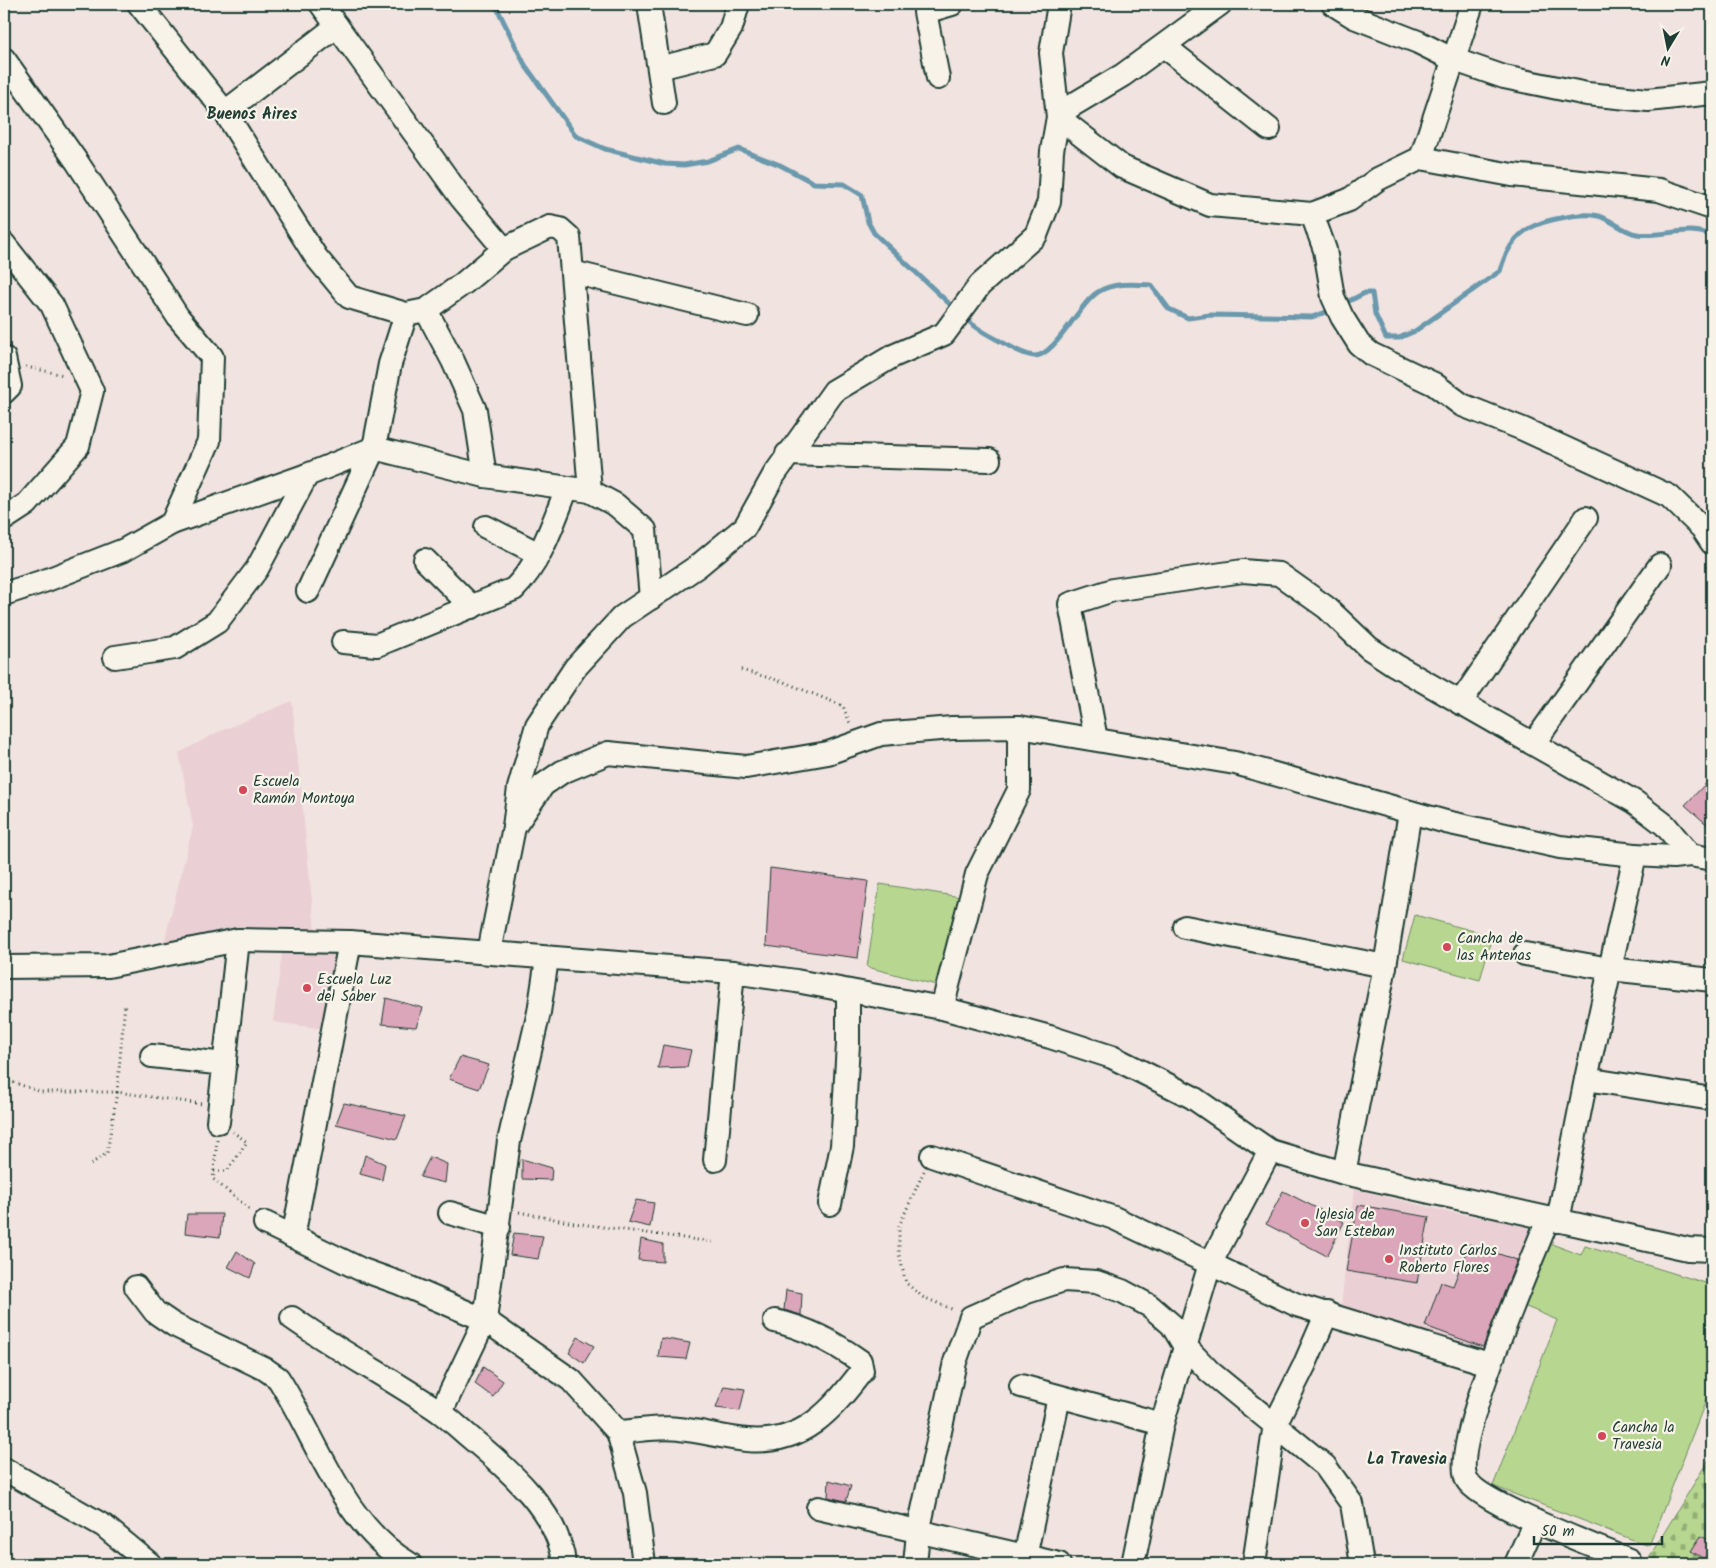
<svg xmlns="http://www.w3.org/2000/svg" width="1716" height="1568" viewBox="0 0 1716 1568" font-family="Kalam,sans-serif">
<defs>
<pattern id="cemetery-stones" width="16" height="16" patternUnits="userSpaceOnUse" patternTransform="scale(1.25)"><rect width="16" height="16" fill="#b7d68f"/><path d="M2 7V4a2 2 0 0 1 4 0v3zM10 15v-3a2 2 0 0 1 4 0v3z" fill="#94af76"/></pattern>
</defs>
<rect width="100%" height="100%" fill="#f1e3df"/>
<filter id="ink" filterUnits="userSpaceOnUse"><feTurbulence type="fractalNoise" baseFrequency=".02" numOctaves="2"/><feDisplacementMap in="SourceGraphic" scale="10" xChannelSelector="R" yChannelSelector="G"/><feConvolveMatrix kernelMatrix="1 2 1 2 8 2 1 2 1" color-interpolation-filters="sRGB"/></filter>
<g filter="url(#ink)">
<g fill="#ead0d4">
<path d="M292,701L315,931H237L164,943L193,826L179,753L216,733Z"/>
<path d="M283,946L342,954L331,1030L273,1022Z"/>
<path d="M1354,1189L1444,1211L1533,1226L1486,1356L1412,1327L1341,1307Z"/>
</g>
<path fill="url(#cemetery-stones)" stroke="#6b8a62" d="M1712,1454V1564H1645Z"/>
<g fill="#b7d68f" stroke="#6b8a62">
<path d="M880,884L967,898L944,987L867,967Z"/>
<path d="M1415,915L1492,936L1480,980L1403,959Z"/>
<path d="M1549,1243L1581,1255L1585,1246L1712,1285V1385L1649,1546L1493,1486L1557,1320L1524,1306Z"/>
</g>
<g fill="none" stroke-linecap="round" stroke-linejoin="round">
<g stroke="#6b99ad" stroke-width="5">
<path d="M495,4L525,65L576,136L605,149L665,164L684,165L708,161L739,149L780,165L814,183L844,184L862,195L868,222L874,233L956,310"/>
<path d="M1341,305L1365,293H1372L1375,314L1386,338H1399L1415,331L1500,271C1510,236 1527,224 1561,218C1574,215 1586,213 1599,216C1612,220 1624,232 1637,234C1662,238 1688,224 1712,236"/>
<path d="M964,317C977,330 993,337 1009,346C1016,350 1026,355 1034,356C1055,357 1079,303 1098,292C1113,282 1134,284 1151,285L1169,309L1188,318L1210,315L1312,317L1332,310"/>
</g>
</g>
<g fill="#dba5ba" stroke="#1f3d34">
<path d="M1712,777V829L1685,805Z"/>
<path d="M770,868L868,881L858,958L766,946Z"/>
<path d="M386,998L423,1008L416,1027L382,1024Z"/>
<path d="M663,1045L691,1050L687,1067L658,1068Z"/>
<path d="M460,1057L489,1065L479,1089L449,1079Z"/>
<path d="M344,1103L406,1116L397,1139L336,1124Z"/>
<path d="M365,1155L385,1164L382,1180L360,1174Z"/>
<path d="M430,1157L447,1164L445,1183L420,1177Z"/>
<path d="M522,1159L552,1168L551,1180L522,1179Z"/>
<path d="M1283,1191L1344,1222L1327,1256L1266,1224Z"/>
<path d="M636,1200L654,1203L650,1227L628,1222Z"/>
<path d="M1358,1205L1429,1217L1417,1283L1346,1271Z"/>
<path d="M187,1214H222L220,1237L185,1233Z"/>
<path d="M514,1233L543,1236L538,1259L510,1255Z"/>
<path d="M641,1239L663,1244V1262L638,1260Z"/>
<path d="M1469,1244L1517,1260L1483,1347L1425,1326L1441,1282L1453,1286Z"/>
<path d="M237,1251L255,1264L250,1278L228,1267Z"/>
<path d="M786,1290L802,1293L801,1315L784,1310Z"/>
<path d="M578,1337L594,1346L584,1363L569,1353Z"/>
<path d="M661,1338L690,1343L686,1359L658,1357Z"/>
<path d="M483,1367L503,1381L493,1397L475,1384Z"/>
<path d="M724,1386L745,1389L740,1411L716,1408Z"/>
<path d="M829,1480L851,1486L846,1501L828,1497Z"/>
<path d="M1701,1536L1712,1542L1704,1559L1691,1551Z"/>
</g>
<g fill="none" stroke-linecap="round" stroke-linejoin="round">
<g stroke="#1f3d34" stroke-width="26">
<g id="minor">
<path d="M139,4L225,112L316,257L349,297L406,314L426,310L464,283L504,249L550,227L560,229L569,237L590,491"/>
<path d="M321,4L462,199L504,249"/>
<path d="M649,4L664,103"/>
<path d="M1333,4L1354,17L1418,42L1452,59L1504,77L1587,94L1648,100L1712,93"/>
<path d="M1164,46L1269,129"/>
<path d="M4,59L77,162L178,317L212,357L209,441L172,523L124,550L47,580L4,594"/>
<path d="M659,68L715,54L731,28L738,4"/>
<path d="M938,78L925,12L952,4"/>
<path d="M225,112L337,26"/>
<path d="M1058,117L1122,167L1210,205L1312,214L1349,200L1378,179L1421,158L1472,4"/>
<path d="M1058,117L1071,106L1123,75L1220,4"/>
<path d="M1421,158L1512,175L1659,190L1712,208"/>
<path d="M1312,214L1325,250L1333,297L1342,317L1359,344L1371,354L1434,384L1462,405L1523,429L1669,496L1702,528L1712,543"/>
<path d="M4,244L52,305L92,391L78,446L27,504L4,519"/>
<path d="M572,272L747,315"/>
<path d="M426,310L453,361L475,410L485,476"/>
<path d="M4,358L10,386L4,392"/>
<path d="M787,454L989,460"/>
<path d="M172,523L307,475L374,448L485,476L590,491L616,505L645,530L651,598"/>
<path d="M486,527L539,554"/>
<path d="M425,560L472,607"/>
<path d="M308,591L374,448L390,364L406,314"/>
<path d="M343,642L377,645L514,589C541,562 553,523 567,488"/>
<path d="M115,657L175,648L217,622L257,569L307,475"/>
<path d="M1460,703L1586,518"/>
<path d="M1096,739L1070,604L1113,590L1243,571L1279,574L1327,608L1369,648L1395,665L1635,802L1665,825L1690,855"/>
<path d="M1534,743L1660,565"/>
<path d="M514,827L543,785L562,772L608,753L746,767L828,753L881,734L952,728L1019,727L1235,763L1446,822L1560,847L1635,855L1673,857L1690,855L1712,859"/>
<path d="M1185,927L1385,966"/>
<path d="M489,952L514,827L519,788L537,725L575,668L622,617L698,566L745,527L774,475L834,391L893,356L944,334L980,285L1036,235L1049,202L1052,151L1058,117L1051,53L1059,4"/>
<path d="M1525,954L1610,969L1712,980"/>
<path d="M4,967L108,966L238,940L350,942L733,972L796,981L942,1008L1050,1037L1112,1057L1192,1097L1270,1151L1344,1173L1688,1249L1712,1250"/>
<path d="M942,1008L977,874L1019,790V727"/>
<path d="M152,1056L225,1064"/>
<path d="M1586,1079L1712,1099"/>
<path d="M218,1122L238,940"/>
<path d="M932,1156L1114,1218L1297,1305L1489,1364"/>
<path d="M715,1160L733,972"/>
<path d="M1344,1173L1385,966L1410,812"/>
<path d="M830,1204L842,1146L848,1044V991"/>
<path d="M450,1213L499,1227"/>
<path d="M1548,1219C1532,1259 1449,1448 1467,1480C1479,1503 1600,1548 1629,1560L1627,1564"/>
<path d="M1558,1221L1586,1079L1635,855"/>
<path d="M265,1223L360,1269L399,1283L485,1320L571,1380L618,1432L635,1493L644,1564"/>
<path d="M293,1237L350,942"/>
<path d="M136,1287L155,1312L174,1325L265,1369L278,1378C318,1440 343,1526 410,1564"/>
<path d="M292,1318C340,1352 392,1379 440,1412C451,1420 461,1430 472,1439C508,1469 560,1514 564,1564"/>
<path d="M1021,1386L1162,1424"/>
<path d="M441,1412L485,1320L509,1141L539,1012L547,959"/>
<path d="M618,1432C637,1431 660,1426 679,1429C702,1431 724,1438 747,1440C803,1445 831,1411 862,1371L860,1361C833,1342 807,1328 775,1321"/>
<path d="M4,1469L104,1526L150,1564"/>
<path d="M818,1508L1059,1564"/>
<path d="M1025,1557L1059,1397"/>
<path d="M915,1564L918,1533L955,1362L971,1317L1027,1292L1064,1280L1096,1282L1122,1291L1150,1306L1172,1325L1184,1345L1210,1372L1325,1466L1352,1504L1362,1564"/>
<path d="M1133,1564L1162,1424L1210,1264L1270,1151"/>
<path d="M1254,1564L1275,1424L1304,1366L1327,1313"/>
<path d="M1516,1564L1535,1521"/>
</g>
</g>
<g stroke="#1f3d34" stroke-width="3" stroke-dasharray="1 4" stroke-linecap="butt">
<path d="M26,367L64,375"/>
<path d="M741,670L784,682L843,706L851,726"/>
<path d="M4,1079L41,1092H117L125,1003"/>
<path d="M217,1140L213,1179L252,1211"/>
<path d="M91,1164L107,1153L117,1092L202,1104"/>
<path d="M214,1171H227L247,1142L233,1132"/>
<path d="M924,1171L899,1226V1254L906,1283L923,1297L954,1310"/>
<path d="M519,1212L574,1223L712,1242"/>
</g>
<use href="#minor" stroke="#f7f3e8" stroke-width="22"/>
</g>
</g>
<g fill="#d1495b" stroke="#f7f3e8" stroke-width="2">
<circle cx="243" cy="790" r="5"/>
<circle cx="1447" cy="947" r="5"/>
<circle cx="307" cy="988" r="5"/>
<circle cx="1305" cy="1223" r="5"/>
<circle cx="1389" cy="1259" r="5"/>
<circle cx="1602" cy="1436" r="5"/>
</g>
<g text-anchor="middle" stroke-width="4.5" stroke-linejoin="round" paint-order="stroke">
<g font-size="15" fill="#1f3d34" stroke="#f7f3e8" text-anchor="start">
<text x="253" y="786">Escuela<tspan x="253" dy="17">Ramón Montoya</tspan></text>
<text x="1457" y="943">Cancha de<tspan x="1457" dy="17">las Antenas</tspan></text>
<text x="317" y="984">Escuela Luz<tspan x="317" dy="17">del Saber</tspan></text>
<text x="1315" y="1219">Iglesia de<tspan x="1315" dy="17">San Esteban</tspan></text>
<text x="1399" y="1255">Instituto Carlos<tspan x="1399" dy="17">Roberto Flores</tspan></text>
<text x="1612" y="1432">Cancha la<tspan x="1612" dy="17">Travesia</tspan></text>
</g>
<g font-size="16" font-weight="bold" fill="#1f3d34" stroke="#f7f3e8">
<text x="252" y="119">Buenos Aires</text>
<text x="1407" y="1464">La Travesia</text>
</g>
</g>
<rect width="1716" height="1568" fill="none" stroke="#f7f3e8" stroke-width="20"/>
<rect x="10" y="10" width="1696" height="1548" fill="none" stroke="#1f3d34" stroke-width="2" filter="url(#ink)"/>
<g transform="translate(1668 48) rotate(190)" stroke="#f7f3e8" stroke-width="4" paint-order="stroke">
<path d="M0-4L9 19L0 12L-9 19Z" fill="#1f3d34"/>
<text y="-8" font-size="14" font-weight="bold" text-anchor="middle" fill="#1f3d34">N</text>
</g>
<path d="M1534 1536v8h128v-8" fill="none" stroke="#1f3d34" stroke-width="2.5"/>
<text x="1541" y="1536" font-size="15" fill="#1f3d34" stroke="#f7f3e8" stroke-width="4" paint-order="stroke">50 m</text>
</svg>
